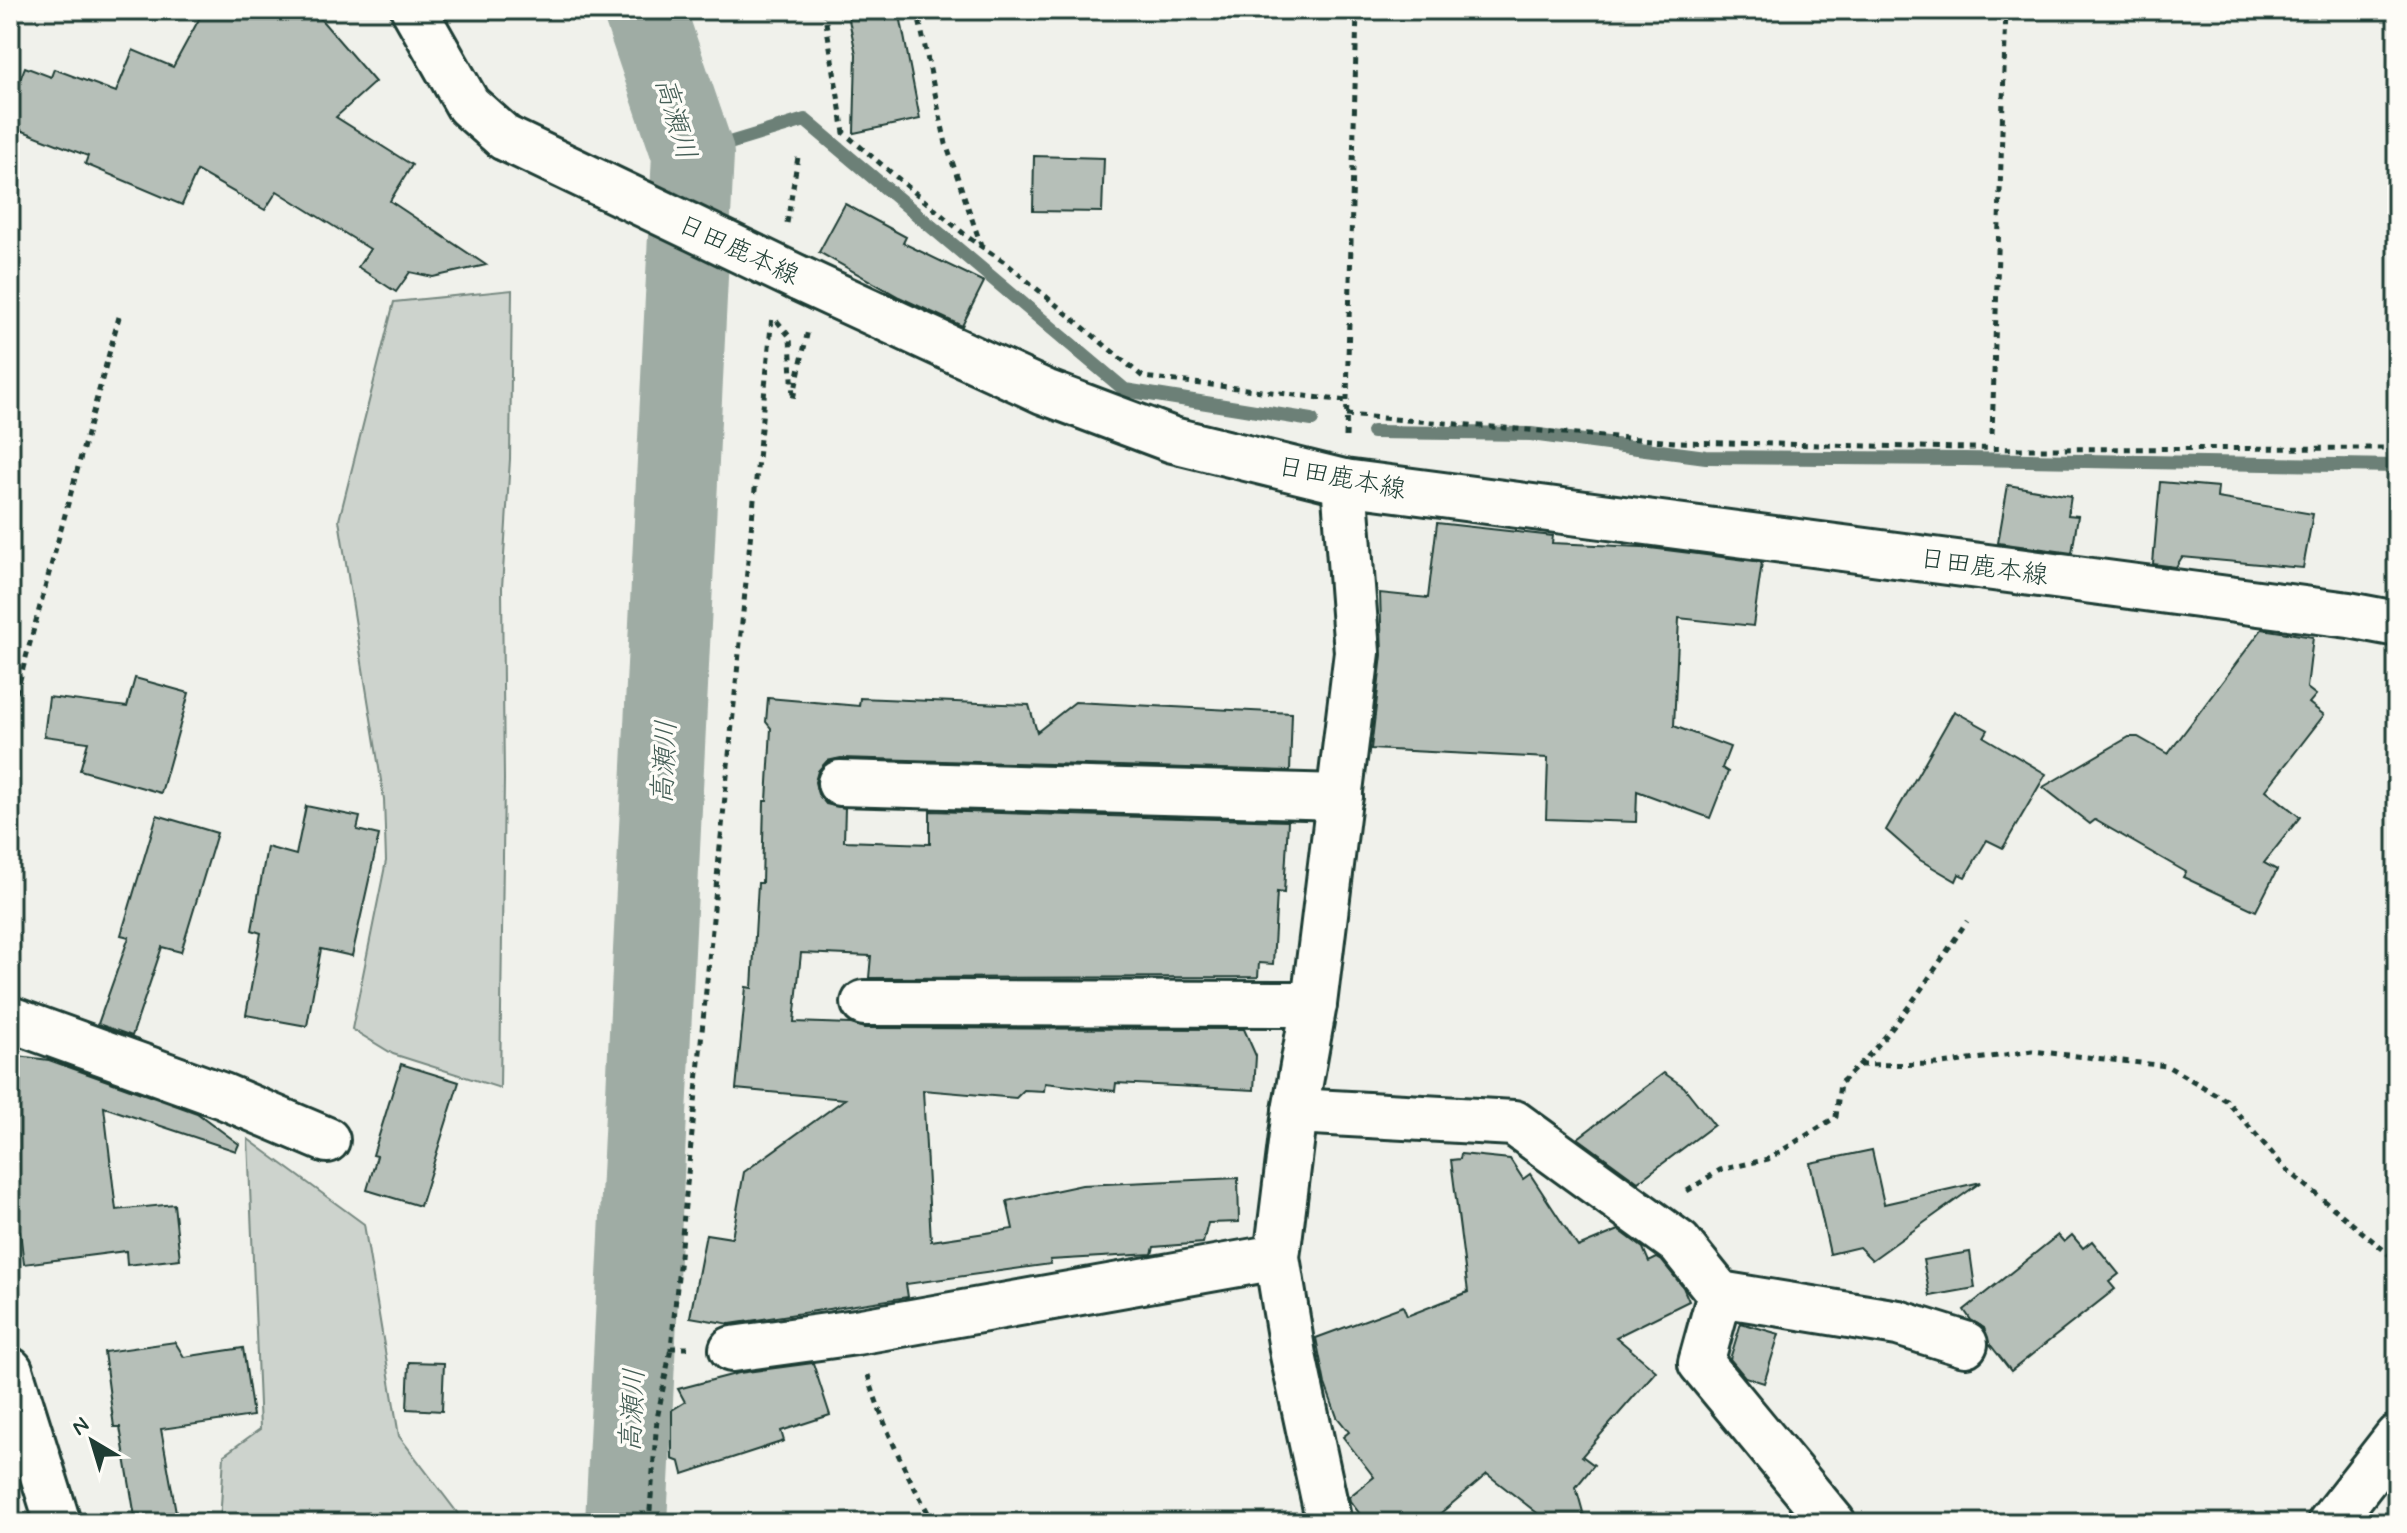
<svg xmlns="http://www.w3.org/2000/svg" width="2407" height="1533" viewBox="0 0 2407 1533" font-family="Mynerve,'Klee One',sans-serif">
<rect width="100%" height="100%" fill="#f0f1eb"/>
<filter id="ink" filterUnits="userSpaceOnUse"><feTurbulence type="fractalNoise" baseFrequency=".0125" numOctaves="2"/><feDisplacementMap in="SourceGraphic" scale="16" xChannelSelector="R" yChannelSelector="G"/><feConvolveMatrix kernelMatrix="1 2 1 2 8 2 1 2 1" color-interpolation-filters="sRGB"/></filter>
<g filter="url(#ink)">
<g fill="#cdd3cd" stroke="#768880" stroke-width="2">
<path d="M512,290L510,459L502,588L504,779L500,1088L393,1054L352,1029L386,861L384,799L339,520L394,302Z"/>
<path d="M248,1139L364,1224L399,1436L465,1523H220L224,1455L260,1429Z"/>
</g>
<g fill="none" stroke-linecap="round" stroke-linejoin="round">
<g stroke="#6c8077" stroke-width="14">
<path d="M693,154L805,120L1125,390L1312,420"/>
<path d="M1373,432L1531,434L1706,457L1964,459L2397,466"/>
</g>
<path stroke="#9faca4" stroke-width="82" d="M626,1523L693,154L644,10"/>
</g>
<g fill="#b6bfb8" stroke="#1f3d34" stroke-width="2">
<path d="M204,10H307L318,16L375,82L336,117L412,165L390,201L486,265L433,277L410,272L396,292L358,267L370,249L277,191L265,210L197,171L182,205L85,164L88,156L10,126V105L25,67L51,77L54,69L116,92L133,50L173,67Z"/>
<path d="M847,10H899L920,119L854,133L856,54Z"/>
<path d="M1034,156L1104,158L1102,212L1033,211Z"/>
<path d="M845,204L906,237L903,243L984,282L962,326L899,297L819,252Z"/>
<path d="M2160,482L2218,487L2217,498L2313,514L2303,568L2182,557L2176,567L2153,564Z"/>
<path d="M2008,485L2071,496L2068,515L2078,516L2072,553L1998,543Z"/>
<path d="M1437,523L1553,536L1552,543L1642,547L1762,562L1753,626L1679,618L1674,726L1730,747L1722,768L1728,772L1710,818L1637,791L1636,822L1546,819L1548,758L1371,749L1382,655L1380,593L1428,598Z"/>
<path d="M2262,629L2313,637L2307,688L2316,695L2309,703L2324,715L2266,790L2300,817L2264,863L2277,870L2256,911L2183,877L2186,872L2095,820L2090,824L2043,787L2129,737H2138L2168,754Z"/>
<path d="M135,678L189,693L161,793L80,770L88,742L44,736L49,697L127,707Z"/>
<path d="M768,698L859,706L860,698L1029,705L1037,732L1075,702L1292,713L1290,771L841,758L827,761L818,771L815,782L818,794L826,804L845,808L844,841L930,844V811L1288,821L1284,893L1277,892L1273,964L1259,963L1258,977L869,978L871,956L801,953L794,1022L851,1024L864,1028L1244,1029L1256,1056L1254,1090L1116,1083L1115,1091L1045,1083L1044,1091L1024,1090L1016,1098L923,1090L931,1241L1013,1229L1007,1201L1082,1185L1238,1178L1239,1222L1208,1223L1203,1243L1154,1247L1152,1254L1050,1260L1051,1264L906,1284L908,1297L730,1324L690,1317L706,1234L732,1238L744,1172L845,1099L736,1089L746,987L752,988L758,883H762L764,801H767L771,728L766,722Z"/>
<path d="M1954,711L1988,730L1984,737L2046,774L2003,848L1987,840L1965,877L1959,874L1956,881L1920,860L1886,830Z"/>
<path d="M306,806L360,817L357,830L379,835L352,956L321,949L307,1026L246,1015L261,933L252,930L267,847L296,855Z"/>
<path d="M157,815L217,833L181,952L162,947L132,1036L98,1024L129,937L121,935Z"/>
<path d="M10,1055L49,1060L197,1113L239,1144L236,1151L104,1107L116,1210L174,1204L180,1259L127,1265L126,1251L24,1264L20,1232L10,1234Z"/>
<path d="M401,1064L459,1082L420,1206L367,1190L377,1156L373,1155Z"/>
<path d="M1664,1073L1684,1087L1714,1125L1638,1182L1578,1138Z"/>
<path d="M1872,1150L1884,1204L1981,1182L1872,1260L1859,1247L1830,1254L1810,1163Z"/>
<path d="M1461,1154L1510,1159L1523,1179L1530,1174L1578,1247L1619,1230L1643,1248L1649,1262L1657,1258L1662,1261L1683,1287L1689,1301L1616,1337L1656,1371L1582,1456L1594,1465L1576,1487L1586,1523H1550L1487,1474L1429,1523H1367L1350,1501L1349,1497L1374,1477L1343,1437L1349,1432L1337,1417L1325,1384L1316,1338L1403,1306L1407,1316L1468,1292L1451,1160L1460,1159Z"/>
<path d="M2058,1235L2064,1242L2072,1235L2083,1248L2092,1241L2119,1274L2109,1282L2115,1289L2011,1371L1989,1343L1984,1328L1971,1320L1964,1310Z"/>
<path d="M1970,1252L1975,1288L1930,1296L1923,1260Z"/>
<path d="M1741,1323L1779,1334L1764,1383L1745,1377L1730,1359Z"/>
<path d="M175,1342L184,1357L243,1348L253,1416L161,1429L178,1523H136L120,1427H114L104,1352Z"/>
<path d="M409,1362L444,1363L442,1411L407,1409Z"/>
<path d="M813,1363L830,1415L781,1431L784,1441L683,1474L680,1462L672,1459V1410L685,1402L678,1389L739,1373Z"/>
</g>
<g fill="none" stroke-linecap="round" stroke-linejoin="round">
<g stroke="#1f3d34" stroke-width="50">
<g id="street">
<path d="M840,783L1340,797"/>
<path d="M864,1003L1314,1004"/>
<path d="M10,1019L223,1096L327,1140"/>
<path d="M1295,1111L1514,1123L1679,1243L1720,1294L1701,1363L1833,1523"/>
<path d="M1720,1294L1898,1323L1965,1344"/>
<path d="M732,1349L856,1332L1277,1257"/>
<path d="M10,1370L58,1523"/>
<path d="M1329,1523L1293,1355L1277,1257L1295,1111L1314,1004L1357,652L1344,482"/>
</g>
</g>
<g stroke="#1f3d34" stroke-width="50">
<path id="secondary" d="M2330,1523L2397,1437"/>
</g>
<g stroke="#1f3d34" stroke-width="50">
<g id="primary">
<path d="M414,10L468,105L505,138"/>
<path d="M798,278L1045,392L1173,440L1344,482L2349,615L2397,624"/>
</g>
</g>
<g stroke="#1f3d34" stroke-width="5" stroke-dasharray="6 6" stroke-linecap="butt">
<path d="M824,10L844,133L969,238L1007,264L1143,377L1347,401"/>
<path d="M917,10L946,144L981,245"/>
<path d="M787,223L798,157"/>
<path d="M777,321L790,337L793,399L808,330"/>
<path d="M1346,415L1675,442L2018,449L2397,448"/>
<path d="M1992,434L2006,10"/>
<path d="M1346,437L1357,10"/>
<path d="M10,716L119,317"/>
<path d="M1860,1065L1942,1064L2032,1051L2167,1066L2226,1100L2284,1167L2397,1261"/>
<path d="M1687,1191L1720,1170L1768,1159L1836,1117L1840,1083C1893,1037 1928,979 1967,921"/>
<path d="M688,1348H671L772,316"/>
<path d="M868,1375C883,1427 907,1476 934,1523"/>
<path d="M649,1523L657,1419L671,1348"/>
</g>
<use href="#street" stroke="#fdfcf7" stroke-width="44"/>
<use href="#secondary" stroke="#fdfcf7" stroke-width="44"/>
<use href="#primary" stroke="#fdfcf7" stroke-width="44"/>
<g stroke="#1f3d34" stroke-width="50" stroke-linecap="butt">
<path id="primary-bridge" d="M505,138L798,278"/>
</g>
<use href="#primary-bridge" stroke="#fdfcf7" stroke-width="44"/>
</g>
</g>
<g text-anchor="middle" stroke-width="7" stroke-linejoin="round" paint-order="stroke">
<g font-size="26" fill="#1f3d34" stroke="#fdfcf7">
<text transform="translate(739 249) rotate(25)" y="9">日田鹿本線</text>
<text transform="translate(1342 477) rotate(11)" y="9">日田鹿本線</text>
<text transform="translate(1984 566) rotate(8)" y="9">日田鹿本線</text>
</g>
<g font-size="28" font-style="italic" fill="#455e56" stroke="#fdfcf7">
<text transform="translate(677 118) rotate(74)" y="10">高瀬川</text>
<text transform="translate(663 762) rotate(-87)" y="10">高瀬川</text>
<text transform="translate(631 1410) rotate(-87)" y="10">高瀬川</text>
</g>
</g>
<rect width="2407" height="1533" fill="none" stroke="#fdfcf7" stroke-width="40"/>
<rect x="20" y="20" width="2367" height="1493" fill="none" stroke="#1f3d34" stroke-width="3" filter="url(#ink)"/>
<g transform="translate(92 1441) rotate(322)" stroke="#fdfcf7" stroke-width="6" paint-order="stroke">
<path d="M0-6L14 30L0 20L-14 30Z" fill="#1f3d34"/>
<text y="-12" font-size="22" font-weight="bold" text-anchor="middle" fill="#1f3d34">N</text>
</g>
</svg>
